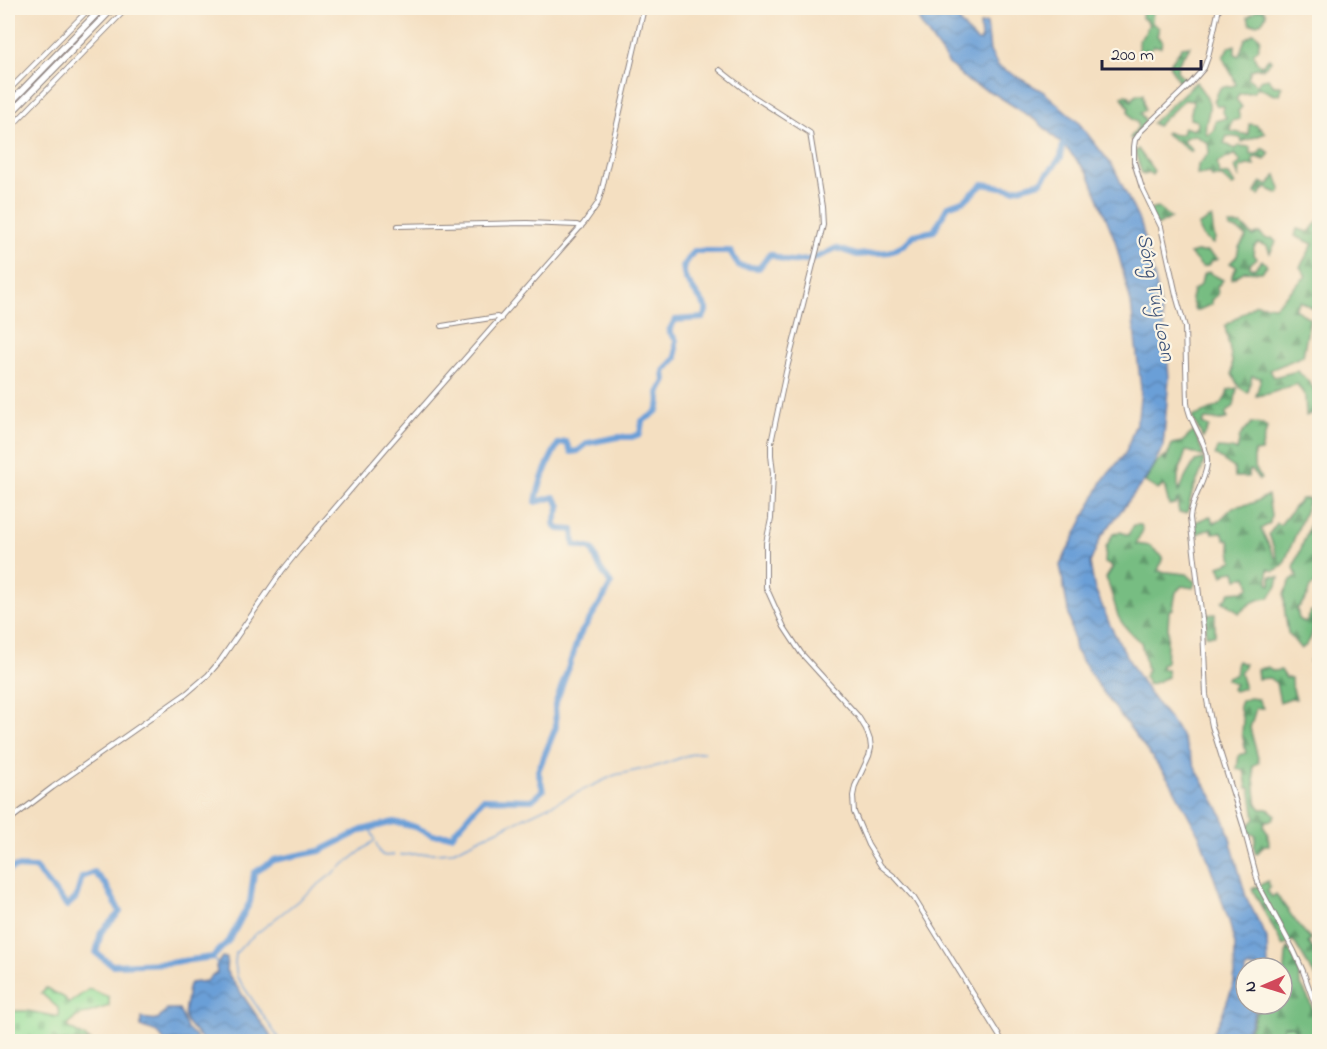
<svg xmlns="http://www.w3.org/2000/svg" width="1327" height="1049" viewBox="0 0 1327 1049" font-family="'Indie Flower',sans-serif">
<defs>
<pattern id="grass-dots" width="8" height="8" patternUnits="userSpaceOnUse" patternTransform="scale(1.5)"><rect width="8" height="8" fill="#94de9a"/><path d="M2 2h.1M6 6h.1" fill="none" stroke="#7fbe86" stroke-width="1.8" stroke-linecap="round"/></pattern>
<pattern id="forest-firs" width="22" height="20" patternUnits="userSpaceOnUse" patternTransform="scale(1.5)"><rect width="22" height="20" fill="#77bd82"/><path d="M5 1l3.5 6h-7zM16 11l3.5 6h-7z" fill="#61996c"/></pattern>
<pattern id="cemetery-stones" width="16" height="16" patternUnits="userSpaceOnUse" patternTransform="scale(1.5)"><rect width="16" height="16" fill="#94de9a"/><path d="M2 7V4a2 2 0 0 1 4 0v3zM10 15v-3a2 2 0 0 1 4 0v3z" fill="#7fbe86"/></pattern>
<pattern id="water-waves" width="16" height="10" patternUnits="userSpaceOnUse" patternTransform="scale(1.5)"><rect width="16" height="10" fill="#6a9fd7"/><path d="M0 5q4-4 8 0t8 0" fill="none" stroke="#5781b0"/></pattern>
</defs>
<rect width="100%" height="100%" fill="#fcf5e5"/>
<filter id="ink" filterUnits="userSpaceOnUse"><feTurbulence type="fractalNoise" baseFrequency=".0167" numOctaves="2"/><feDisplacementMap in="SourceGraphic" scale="12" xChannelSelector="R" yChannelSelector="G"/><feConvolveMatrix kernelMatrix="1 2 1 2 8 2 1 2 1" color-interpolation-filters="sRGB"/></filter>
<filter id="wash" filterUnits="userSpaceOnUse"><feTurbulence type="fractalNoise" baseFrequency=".008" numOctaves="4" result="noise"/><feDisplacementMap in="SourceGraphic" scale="24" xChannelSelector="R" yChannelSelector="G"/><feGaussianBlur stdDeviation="1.35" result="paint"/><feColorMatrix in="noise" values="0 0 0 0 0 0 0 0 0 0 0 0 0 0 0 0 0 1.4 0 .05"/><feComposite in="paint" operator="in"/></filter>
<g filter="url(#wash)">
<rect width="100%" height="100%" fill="#f4dfc1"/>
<path fill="url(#grass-dots)" stroke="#5b806a" stroke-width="1.5" d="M1284,1026H1291L1296,1029L1289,1041L1276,1042Z"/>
<g fill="url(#forest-firs)" stroke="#4c705e" stroke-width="1.5">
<path d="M1143,8H1153L1152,23L1159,28L1157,36L1162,40L1161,47L1154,46L1144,54L1139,53V40L1145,33L1149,23L1142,18Z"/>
<path d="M1263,9L1266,14C1263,24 1259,24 1250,24L1248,17L1257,10Z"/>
<path d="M1254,33L1260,38L1258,49L1253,54L1257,63L1262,65L1269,58L1271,61L1263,69L1257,68L1251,70L1248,78L1257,85L1260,80L1268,78L1274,86H1282L1279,94L1274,95L1258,87L1254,92L1239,94L1236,99L1242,107L1238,111L1240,119L1232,121L1230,131L1248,135L1249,124L1256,125L1266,133L1242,142L1241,138L1227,136L1224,143L1235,149L1239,146L1250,147L1251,154H1258L1262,148L1270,153L1265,160L1255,157L1252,161L1255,166L1247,165L1240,168L1239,178L1235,167L1241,162L1235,154L1217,163L1219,174L1229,175L1235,185L1232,186L1222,177H1212L1209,173L1197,175L1198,165L1209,153L1208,143L1194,135L1185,138L1183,142L1190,147L1192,150L1191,152L1165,133L1167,132L1175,135L1182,134L1184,127L1193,130L1198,125L1197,121L1190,119C1190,113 1193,107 1193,101L1184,100L1157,126L1152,123L1196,82C1200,88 1208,97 1209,104C1211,116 1202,123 1207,135C1214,131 1215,129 1215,121L1226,118L1223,112L1224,106H1217L1214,101L1220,88L1236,85C1233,73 1227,69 1223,57L1229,47L1235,45V54L1239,56L1245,39Z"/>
<path d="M1190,46C1186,55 1177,60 1177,71L1186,80L1185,82H1179L1169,65L1182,47Z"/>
<path d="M1137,94H1143L1145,110L1140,113L1146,121L1132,140L1130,138L1138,127L1137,122L1132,119L1128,111L1129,108L1122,97L1125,95L1130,96L1131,101Z"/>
<path d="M1138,149L1154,171L1152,175L1149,173L1144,175L1142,174L1135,152Z"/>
<path d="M1276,175L1281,189L1279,194L1266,188L1259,195L1255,193L1258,186L1261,182L1269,186Z"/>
<path d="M1158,208L1171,218L1157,226L1148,210Z"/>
<path d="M1212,218L1213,231L1215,239L1213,244C1206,240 1197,234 1199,225Z"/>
<path d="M1318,221H1320L1319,307L1314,309L1300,301L1294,309L1310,318L1303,356L1270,370L1274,377L1297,371C1310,381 1320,394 1319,411L1306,416L1305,396L1297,384L1268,394L1256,396L1261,378L1252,376L1248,393L1239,387L1232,374V361L1225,326L1256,304L1275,306L1306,276L1300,267L1313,244L1295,236L1297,229L1309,232Z"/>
<path d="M1229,225H1242L1253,236L1259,233L1267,239L1272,238L1276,242L1270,253L1267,246L1258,243L1254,247L1253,255L1257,258L1250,264V267L1254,269L1262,260L1267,265L1262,272L1245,271L1232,279V275L1237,267L1230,263L1237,256L1239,247L1246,237L1238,230L1229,228Z"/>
<path d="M1197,252H1207L1218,259L1212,261L1208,266L1202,267L1190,254Z"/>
<path d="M1208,272L1223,280L1217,287L1218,295L1211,300L1212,304L1199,310H1195L1191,299L1193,291L1201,284L1203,275Z"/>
<path d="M1237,388L1234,406L1225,414L1228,418C1221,422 1213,419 1205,419L1202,424L1209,427L1203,438L1192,417C1207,411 1225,408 1228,390Z"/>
<path d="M1251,423L1263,424L1267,428L1261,451L1254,452V465L1261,479L1259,480L1253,471L1250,470L1248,477H1235L1234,468L1215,455L1218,448L1232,449L1237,451L1240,436Z"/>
<path d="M1194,431L1204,456C1198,457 1193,451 1186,451L1178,475V493L1186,476L1195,461L1204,459C1203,472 1196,481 1192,493C1190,500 1189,507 1187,513H1179L1177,500L1175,504L1169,505L1164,485L1158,490L1145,482L1157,462L1165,456V462L1172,444L1182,442Z"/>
<path d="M1319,494V582L1310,587L1306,599L1297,609L1299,619L1306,623L1311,611L1316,612C1313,626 1314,642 1301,649L1288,633L1285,614L1284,594L1291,580L1297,576L1294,567L1315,511L1319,514L1316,505Z"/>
<path d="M1268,495L1271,516L1270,523L1261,529L1275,558L1277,557L1269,534L1277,523L1280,525L1301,499H1310L1283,566L1274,571L1268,569V584L1271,585V576L1279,577L1277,586L1269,598C1254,599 1250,604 1239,613L1235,609L1222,601L1226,599L1230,592L1243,591L1250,587L1247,576L1237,579L1235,571L1227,572L1223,576L1219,566L1233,561L1229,540L1225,539L1222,532L1213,533L1211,528L1197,534L1193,523L1210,516L1214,523L1220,520L1233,507L1253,503Z"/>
<path d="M1134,525H1141L1143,530L1136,544L1150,546L1163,557L1158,571L1187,574L1195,582L1193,588L1182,586L1176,592L1173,609L1169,611L1166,663L1161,664L1162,669H1167L1168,677L1149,685L1144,677L1147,670L1141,642C1134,638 1121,623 1118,616C1114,603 1111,590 1106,578L1113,567L1105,563L1106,547L1113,534L1121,532L1128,535Z"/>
<path d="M1215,614V635H1206V615Z"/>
<path d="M1318,644H1319V657L1317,660L1319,664V676L1315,672L1310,661Z"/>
<path d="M1237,661L1245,664L1240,673L1244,685V688L1234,691L1232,689L1235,684L1226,679L1227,677L1235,675Z"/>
<path d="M1268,667L1272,671L1281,670L1286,678H1291V683L1296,699L1291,698L1280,702L1276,683L1269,678L1258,679L1257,669Z"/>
<path d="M1249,698L1258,699L1263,708H1256L1250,728L1259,762L1253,766L1256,800L1257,804L1261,809C1268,808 1271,810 1275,815L1272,820L1265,821L1264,827L1268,834L1269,845H1264L1257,854L1255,853L1254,847L1256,835L1251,834L1246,828L1255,819L1250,788H1247L1244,770L1237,769L1239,755L1246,753L1242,733L1243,721L1239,706L1241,701Z"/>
<path d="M1268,881L1270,888L1267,891L1272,897L1276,894L1299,926L1311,939L1308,943L1312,948L1316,950L1319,945V980L1313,973L1293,940L1283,946L1252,889Z"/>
<path d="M1288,948L1299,967L1300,983L1308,998L1319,1024V1041H1289L1296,1029L1291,1026H1284L1276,1041H1246L1256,1014L1262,1004H1282V989L1284,987L1286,954Z"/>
</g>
<path fill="url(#cemetery-stones)" stroke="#5b806a" stroke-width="1.5" d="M46,988L65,998L68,1004L89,989L109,997V1006L76,1017L67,1027L91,1041H18L8,1033V1011H27L59,1017L58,1008L41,993Z"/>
<g fill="url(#water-waves)" stroke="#466089" stroke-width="1.5">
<path d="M915,8H953L962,25L977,41H981L980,24L987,23L990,51L998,66L1044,92L1078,122L1114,168L1142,227L1158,292L1166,341L1169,378L1163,447L1147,477L1101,537L1090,563L1094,586L1110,625L1131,664L1148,692L1172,722L1183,738L1197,771L1217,805L1226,824L1246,897L1267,938L1268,968H1246V1004H1258L1244,1041H1209L1220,1020L1234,983L1235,945L1229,921L1201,839L1170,781L1100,688L1075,650L1060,565L1103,480L1125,454L1138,417L1141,389L1131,303L1115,240L1088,173L1065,147L1037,121L993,93L969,82L949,64L920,23Z"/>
<path d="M222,957L227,958L226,971L274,1041H203C192,1025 180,1025 186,1002C188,995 186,989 190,983L207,981L211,976L217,973L216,966Z"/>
<path d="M167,1009H179L187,1029L195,1035L198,1041H164C158,1030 153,1030 141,1027V1018L158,1020Z"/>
</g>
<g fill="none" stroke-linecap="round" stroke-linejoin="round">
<g stroke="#6a9fd7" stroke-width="1.5">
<path d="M370,828L374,838"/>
<path d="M376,843C381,856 380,857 394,855"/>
<path d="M401,855L451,852L615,775L657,766L695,753L704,752"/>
<path d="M213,957L218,966"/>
<path d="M281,1042L237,977L235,963L236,953L247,941L375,840"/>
</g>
<path stroke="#6a9fd7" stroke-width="6" d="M8,871L14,867L35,868L67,906L76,898L82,877L94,872L106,885L120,912L101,932L96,953L112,965L167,963L213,957L230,939L250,902L254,873L274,860L320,851L362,830L394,822L415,827L433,835H452L483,799L532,800L543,790L538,771L556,727L555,705L569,666L579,636L604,597L611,584L600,568L592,549L574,545L573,530L558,529L554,524L560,506L554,497L536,502C539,481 548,462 558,444L566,442L571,452L578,451L588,443L618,437H632L640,434L642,421C657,413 662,410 659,393L665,382L664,371L676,358V340L669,331L675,320L703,318L707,309L685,278L683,267L694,251H730L739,266L759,268L770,254C774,256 779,258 784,260C802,264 821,257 836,248L857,255L889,252L905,244L914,235L934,231L948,206L965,200L983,184L1014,189L1041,182L1061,157L1064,137"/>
</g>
</g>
<g filter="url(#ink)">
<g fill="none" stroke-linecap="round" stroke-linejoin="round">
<g stroke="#8b807e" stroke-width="6">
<g id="secondary">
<path d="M1219,8L1208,57L1204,68L1191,83L1141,131L1135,140L1134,147V162L1142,188L1161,227L1177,299L1185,327L1187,403C1189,425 1209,442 1207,464C1205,483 1191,499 1190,518L1203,628L1206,695L1212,726L1243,825L1259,886L1294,951L1303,971L1320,1019"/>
<path d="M720,70L754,97L810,133L822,207L823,225L786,372L771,443V455L773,473L771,519L766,543V587L784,627L801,653L858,716L866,729L870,740L871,748L869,756L855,786L853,796L854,812L868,845L881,866L896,878L914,898L1003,1042"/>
<path d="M8,91L90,8"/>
<path d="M8,130L127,8"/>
<path d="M398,226L527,223L577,225L581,227"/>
<path d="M442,326L497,317L501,319"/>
<path d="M8,821L53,787L187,693L208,675L220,661L282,571L298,551L389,445L584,223L598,203L601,193L644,8"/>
</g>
</g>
<g stroke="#8b807e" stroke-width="8">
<g id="highway">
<path d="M8,105L102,8"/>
<path d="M8,116L113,8"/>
</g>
</g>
<use href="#secondary" stroke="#fff" stroke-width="4"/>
<use href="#highway" stroke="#fff" stroke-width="6"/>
</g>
</g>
<g text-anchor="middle" stroke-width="4.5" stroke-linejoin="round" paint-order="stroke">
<g font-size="21" font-style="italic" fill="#3f5479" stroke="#fcf5e5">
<text transform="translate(1157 297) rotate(79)" y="7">Sông Túy Loan</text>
</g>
</g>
<rect width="1327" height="1049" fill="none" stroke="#fcf5e5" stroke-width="30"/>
<g transform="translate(1264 986) rotate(267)"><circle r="28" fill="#fcf5e5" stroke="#a5a1a1" stroke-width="1.5"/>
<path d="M0-4.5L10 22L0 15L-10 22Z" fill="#d1495b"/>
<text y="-9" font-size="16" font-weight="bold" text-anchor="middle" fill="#22223b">N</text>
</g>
<path d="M1102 60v9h99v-9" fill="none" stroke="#22223b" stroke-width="3"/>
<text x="1111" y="60" font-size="18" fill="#22223b" stroke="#fcf5e5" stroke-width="4.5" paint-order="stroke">200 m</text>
</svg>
